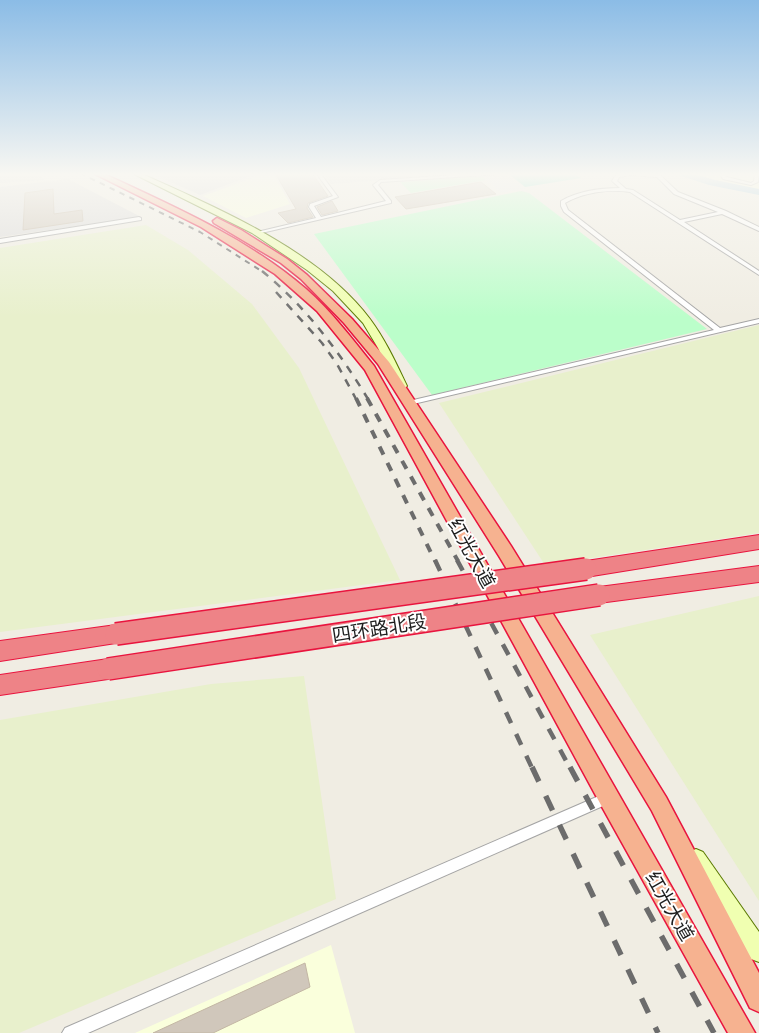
<svg xmlns="http://www.w3.org/2000/svg" width="759" height="1033" viewBox="0 0 759 1033" font-family="'Titillium Web','Noto Sans SC',sans-serif">
<rect width="100%" height="100%" fill="#f0ede3"/>
<g fill="#dcdbda">
<path d="M0,173H34L45,180L0,183Z"/>
<path d="M150,173H258L200,195Z"/>
<path d="M324,173H475L331,184Z"/>
<path d="M68,179L141,217L0,237V187Z"/>
</g>
<g fill="#faffdc">
<path d="M266,173H273L290,204L246,218L203,196Z"/>
<path d="M688,173H759V190L712,180Z"/>
<path d="M331,945L355,1033H135Z"/>
</g>
<g fill="#e8f0cc">
<path d="M146,225L188,250L252,304L299,368L400,580L0,632V248Z"/>
<path d="M759,325V533L545,565L439,403Z"/>
<path d="M759,596V901L590,635Z"/>
<path d="M304,676L336,899L19,1033H0V720L211,684Z"/>
</g>
<g fill="#bbfeca">
<path d="M481,176L486,180L411,193L400,182Z"/>
<path d="M521,191L529,193L707,329L432,395L314,234Z"/>
</g>
<path fill="#79e6cc" d="M519,173H573L581,178L525,187L509,174Z"/>
<path fill="#eaeaea" d="M490,174L491,176L506,174L525,189L501,193L483,176L400,182L399,180Z"/>
<g fill="none" stroke-linecap="round" stroke-linejoin="round">
<path fill="#9fc9e2" fill-rule="evenodd" d="M677,173H691L715,180L759,189V195L709,185L678,175Z"/>
</g>
<g fill="#d0c7bb" stroke="#c3b6a4">
<path d="M275,173H312L328,196L308,203L307,208L313,217L288,223L278,213L296,209Z"/>
<path d="M481,182L496,194L406,209L395,197Z"/>
<path d="M53,189L54,214L82,210L83,221L23,230L25,193Z"/>
<path d="M332,201L338,211L322,215L317,207Z"/>
<path d="M305,963L310,987L213,1033H153Z"/>
</g>
<g fill="none" stroke-linecap="round" stroke-linejoin="round">
<g stroke="#a5a5a5" stroke-width="2">
<g id="minor">
<path d="M316,173H320L338,197L314,206L321,217L386,201L373,185L380,180L487,173H502L500,174L381,182L378,185L391,201V203L257,234V232L316,218L309,207L310,204L333,196Z"/>
<path d="M631,173L660,175L678,192L726,211L759,227V231L722,214L684,222L759,271V275L630,192C610,189 583,192 565,203L568,210L720,328L759,319V323L409,405H406V401H409L714,330L564,212L561,206V201C578,191 601,188 620,188L612,181L616,175ZM631,175L657,177L674,194L718,212L680,220L633,190L626,189L617,181L619,177Z"/>
<path d="M719,173H723L727,177L751,183L754,181L755,173H759L758,182L751,185L723,179Z"/>
<path d="M139,217L141,218V220L0,243V239Z"/>
<path d="M608,792L612,794L614,798L612,802L88,1033H62L65,1028Z"/>
</g>
</g>
<g stroke="#5a7900" stroke-width="2">
<g id="secondary">
<path d="M132,173H140C217,208 318,250 370,319C385,339 396,363 407,386L405,388H397L378,348L363,323L333,291L307,270L252,233Z"/>
<path d="M696,849L703,852L759,932V962L751,959L689,866L686,859L689,852Z"/>
</g>
</g>
<g stroke="#e9143e" stroke-width="3">
<g id="trunk">
<path d="M93,173H102C173,206 247,238 306,289C332,312 353,340 374,366L755,1033H728L601,805L365,370L317,311L275,274L201,227Z"/>
<path d="M217,218L241,230L287,259L307,275L352,319L389,362L511,546L666,797L759,973V1012L750,1008L652,811L499,556L378,364L344,323L301,279L281,263L214,223L213,221Z"/>
</g>
</g>
<g stroke="#e9143e" stroke-width="2">
<g id="motorway">
<path d="M759,535V549L586,577L579,575L577,569L579,563L586,561Z"/>
<path d="M759,566V582L599,603L592,601L589,595L592,589L599,587Z"/>
<path d="M116,625L123,627L126,634L123,641L116,643L0,661V641Z"/>
<path d="M108,659L116,662L119,669L116,676L108,679L0,695V675Z"/>
</g>
</g>
<use href="#minor" fill="#fff" fill-rule="evenodd"/>
<use href="#secondary" fill="#f0ffb1" fill-rule="evenodd"/>
<use href="#trunk" fill="#f6b290" fill-rule="evenodd"/>
<use href="#motorway" fill="#ee8387" fill-rule="evenodd"/>
<path stroke="#6c6c6c" stroke-width="2" stroke-dasharray="5.5 5.5" stroke-linecap="butt" d="M80,173L200,232L263,272"/>
<g stroke="#6c6c6c" stroke-width="2.5" stroke-dasharray="8 8" stroke-linecap="butt">
<path d="M262,271C306,307 338,350 368,399"/>
<path d="M276,292L322,343L337,364L356,399"/>
</g>
<g stroke="#6c6c6c" stroke-width="4" stroke-dasharray="9 9" stroke-linecap="butt">
<path d="M356,398L435,561"/>
<path d="M367,398L458,561"/>
</g>
<g stroke="#6c6c6c" stroke-width="4.5" stroke-dasharray="12 12" stroke-linecap="butt">
<path d="M435,560L532,768"/>
<path d="M457,560L570,768"/>
</g>
<g stroke="#6c6c6c" stroke-width="5.5" stroke-dasharray="16 16" stroke-linecap="butt">
<path d="M532,767L658,1033"/>
<path d="M570,767L714,1033"/>
</g>
<g stroke="#e9143e" stroke-width="24" stroke-linecap="butt">
<g id="motorway-bridge">
<path d="M116,634L586,569"/>
<path d="M108,669L599,595"/>
</g>
</g>
<use href="#motorway-bridge" stroke="#ee8387" stroke-width="21"/>
</g>
<linearGradient id="sky" x2="0" y2="1"><stop stop-color="#8bbce6"/><stop offset="0.55" stop-color="#f8f7f2"/><stop offset="1" stop-color="#f8f7f2" stop-opacity="0"/></linearGradient>
<rect width="759" height="317" fill="url(#sky)"/>
<g text-anchor="middle" stroke-width="4" stroke-linejoin="round" paint-order="stroke">
<g font-size="19" fill="#1e1e1e" stroke="#fff">
<text transform="translate(472 553) rotate(61)" y="7">红光大道</text>
<text transform="translate(379 628) rotate(-9)" y="7">四环路北段</text>
<text transform="translate(670 906) rotate(60)" y="7">红光大道</text>
</g>
</g>
</svg>
